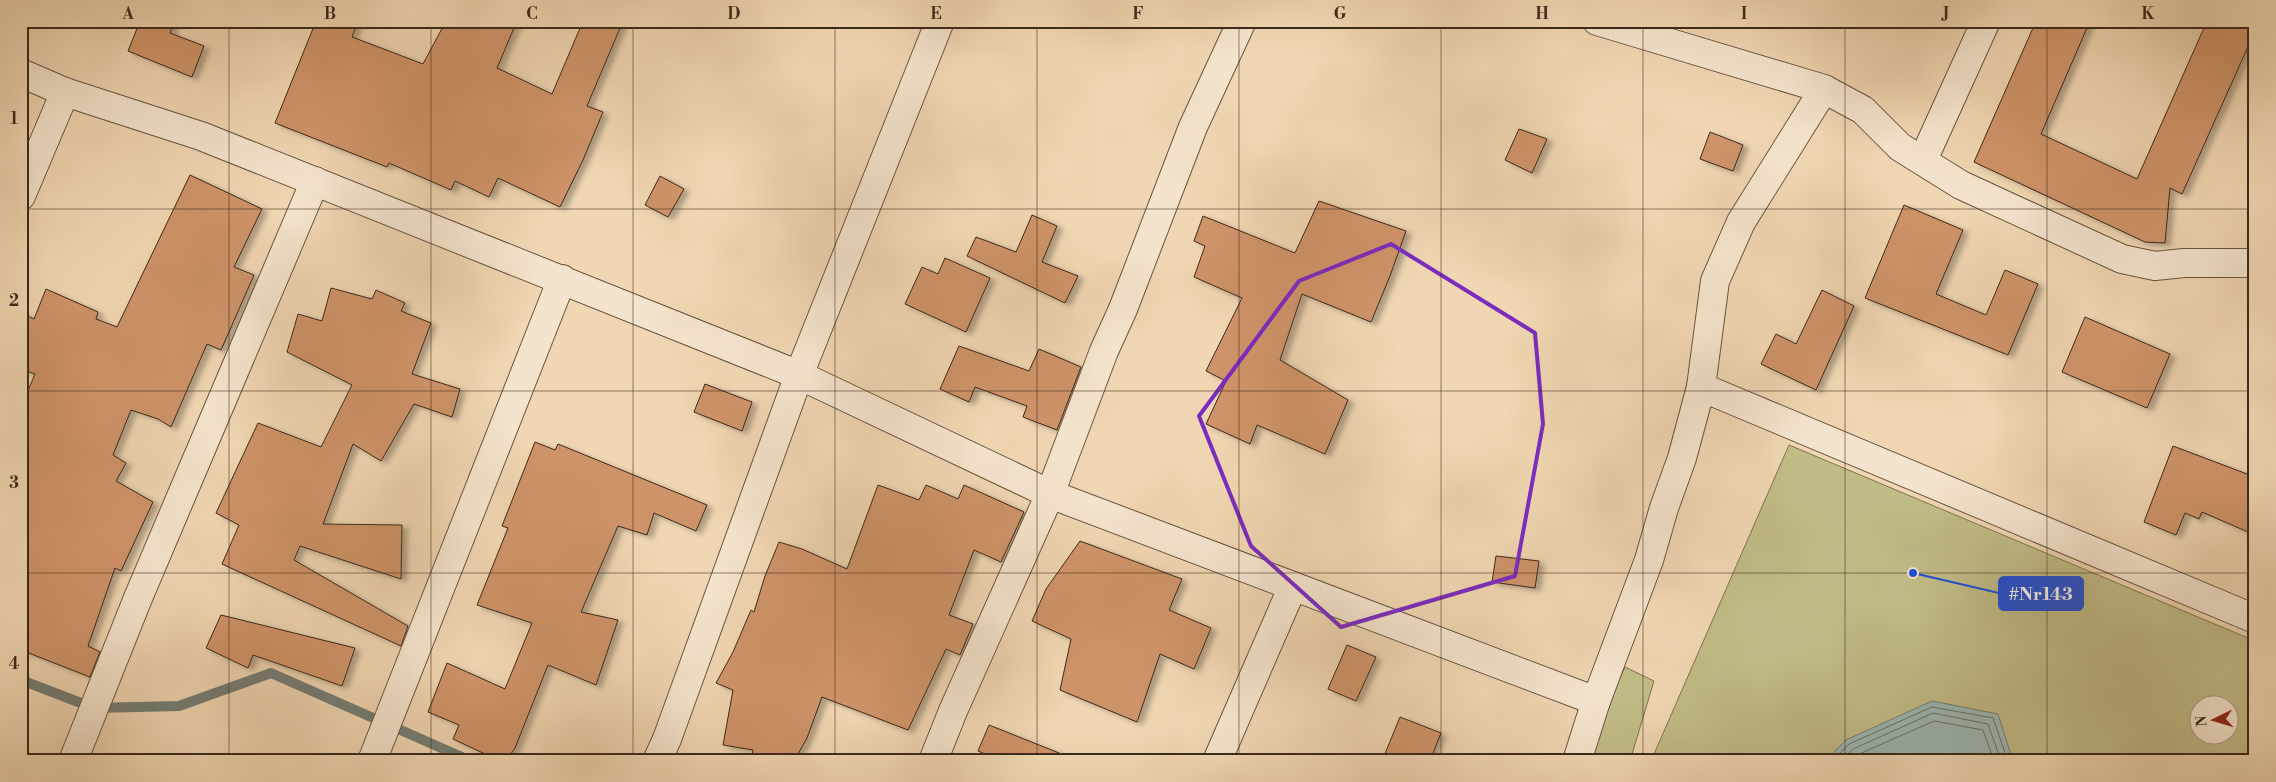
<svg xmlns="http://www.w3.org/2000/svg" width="2276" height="782" viewBox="0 0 2276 782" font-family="'Libre Bodoni',serif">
<defs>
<filter id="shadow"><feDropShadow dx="5.5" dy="3" stdDeviation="2.5" flood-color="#0004"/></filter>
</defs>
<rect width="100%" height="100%" fill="#f0d6b2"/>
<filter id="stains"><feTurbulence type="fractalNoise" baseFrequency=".004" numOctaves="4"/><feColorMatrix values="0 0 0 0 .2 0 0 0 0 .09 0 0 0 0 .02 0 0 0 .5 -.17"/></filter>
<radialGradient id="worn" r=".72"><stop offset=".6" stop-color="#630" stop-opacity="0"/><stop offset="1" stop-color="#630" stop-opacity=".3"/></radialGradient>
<g fill="#c1bc87" stroke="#7e7250" fill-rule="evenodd">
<path d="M1789,445L2255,641V761H1651ZM2198,704H2228V734H2198Z"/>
<path d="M1625,667L1654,681L1630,761H1582Z"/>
</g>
<path fill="#9cb7b3" stroke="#757e76" d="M1932,701L1998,714L2013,761H1825L1846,740Z"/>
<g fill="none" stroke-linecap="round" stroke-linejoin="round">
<g stroke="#6c7066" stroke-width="1">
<path d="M1832,761L1849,744L1932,707L1993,718L2008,761"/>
<path d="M1841,761L1853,749L1933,713L1988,724L2001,761"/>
<path d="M1852,761L1857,755L1934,721L1983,730L1994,761"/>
</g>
<path stroke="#757e76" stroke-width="10" d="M21,680L94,708L179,706L271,673L471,761"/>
</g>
<g fill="#cf9369" stroke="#3b291a" filter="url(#shadow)">
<path d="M140,21H174L170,33L204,46L192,77L128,51Z"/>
<path d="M316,21H358L352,37L423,64L446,21H517L497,68L552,94L583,21H623L587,106L603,112L583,160L560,207L498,178L489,197L455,181L451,190L389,163L387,167L275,123Z"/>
<path d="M2036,21H2090L2041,134L2137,179L2207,21H2255V31L2182,194L2170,188L2165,243L2145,242L1974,162Z"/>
<path d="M1519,129L1547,139L1532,173L1505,160Z"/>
<path d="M1710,132L1743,145L1733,171L1700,159Z"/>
<path d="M190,175L262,209L234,267L254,275L221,350L207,344L171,427L158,419L131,410L113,455L126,463L116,481L153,502L121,571L115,568L88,646L100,652L90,677L21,650V407L35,374L21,369V313L34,319L46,289L98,312L96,319L117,327Z"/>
<path d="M660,176L684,189L668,217L645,205Z"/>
<path d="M1319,201L1406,231L1390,276L1371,322L1302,294L1280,360L1348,400L1325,454L1257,425L1250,444L1206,424L1226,381L1206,371L1242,298L1194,277L1205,246L1194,241L1203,216L1295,253Z"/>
<path d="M1904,205L1963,230L1936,294L1986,315L2005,270L2038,284L2008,355L1865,298Z"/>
<path d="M1032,215L1057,226L1042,262L1078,276L1065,303L967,256L976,237L1016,252Z"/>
<path d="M945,258L990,278L966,332L905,304L922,267L938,274Z"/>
<path d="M331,288L372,299L376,290L405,303L401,311L431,323L412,374L460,389L452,417L414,404L381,461L353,444L323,524L402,525L401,579L300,546L294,560L408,626L401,646L222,564L239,525L216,513L258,423L321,447L352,385L287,352L298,314L322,321Z"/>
<path d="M1822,290L1854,306L1816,390L1761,364L1776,334L1796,344Z"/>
<path d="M2085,317L2170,354L2147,408L2062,372Z"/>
<path d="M959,346L1029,371L1039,349L1081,367L1057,430L1023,417L1027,406L975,387L969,402L940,389Z"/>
<path d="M705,384L752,402L742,431L694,412Z"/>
<path d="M535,442L555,450L558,444L707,505L696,531L654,513L647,535L618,526L581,612L618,620L596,685L548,665L515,748L506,761H500L453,739L459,725L428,712L447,663L505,689L532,623L477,605L508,528L502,526Z"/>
<path d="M2173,446L2255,477V535L2202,512L2199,519L2185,513L2176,535L2144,522Z"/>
<path d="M878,485L919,500L926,485L958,499L964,485L1024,512L1001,562L974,550L949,615L973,624L960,655L946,649L908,730L822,697L807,738L794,761H777L769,756H752L753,750L723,745L733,690L716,683L733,652L751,610L754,612L765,576L779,542L802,549L847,569Z"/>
<path d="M1080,541L1182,579L1169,610L1211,628L1194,669L1160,654L1137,722L1060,690L1071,639L1032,621L1046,589Z"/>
<path d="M1496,556L1539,561L1535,588L1492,582Z"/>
<path d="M221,615L355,648L342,686L253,655L248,668L206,648Z"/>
<path d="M1347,645L1376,657L1356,701L1328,689Z"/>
<path d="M1400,717L1441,733L1430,761H1382Z"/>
<path d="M989,725L1074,759V761H1002L978,751Z"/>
</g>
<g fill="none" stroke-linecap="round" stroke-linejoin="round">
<g stroke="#685440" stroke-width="30">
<g id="minor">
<path d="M1597,21L1824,89L1863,110L1900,147L1961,185L2122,259L2155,266L2184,263H2255"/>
<path d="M21,73L65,92L201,136L799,375L1050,494L1596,701"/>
<path d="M1923,160L1986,21"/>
<path d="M21,196L65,92"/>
<path d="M1701,387L1715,281L1741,222L1824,89"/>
<path d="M73,761L138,598L315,181"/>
<path d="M372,761L562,279"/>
<path d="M657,761L667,739L799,375L940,21"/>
<path d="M933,761L953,711L1050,494L1104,351L1123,309L1193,127L1242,21"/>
<path d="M1217,761L1293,586"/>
<path d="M1577,761L1596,701L1649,560L1664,508L1682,458L1701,387L2255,619"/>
</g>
</g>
<use href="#minor" stroke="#f5e4cd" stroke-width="28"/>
</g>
<path fill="none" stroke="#7b2cbf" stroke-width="4" stroke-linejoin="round" d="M1391,244L1535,333L1543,424L1515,576L1341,627L1251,546L1199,416L1299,281Z"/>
<path fill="none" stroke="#3b291a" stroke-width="1" stroke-opacity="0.55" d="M229,21V761M431,21V761M633,21V761M835,21V761M1037,21V761M1239,21V761M1441,21V761M1643,21V761M1845,21V761M2047,21V761M21,209H2255M21,391H2255M21,573H2255"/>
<path fill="none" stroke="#1d4ed8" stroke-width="2" d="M1913 573L1999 593"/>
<circle fill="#1d4ed8" stroke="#f5e4cd" stroke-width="2" cx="1913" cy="573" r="5"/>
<rect fill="#1d4ed8" stroke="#1d4ed8" stroke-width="2" x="1999" y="577" width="84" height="33" rx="5"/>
<g font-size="18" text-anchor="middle" font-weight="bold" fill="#fff">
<text x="2041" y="600">#Nr143</text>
</g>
<rect width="2276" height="782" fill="none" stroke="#f0d6b2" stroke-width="55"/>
<g transform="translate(2214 720) rotate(265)"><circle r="24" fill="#f5e4cd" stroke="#ab9985"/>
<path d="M0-4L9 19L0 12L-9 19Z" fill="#8f2418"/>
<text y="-8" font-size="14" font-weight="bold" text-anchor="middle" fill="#3b291a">N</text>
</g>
<rect x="28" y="28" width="2220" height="726" fill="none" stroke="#3b291a" stroke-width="2"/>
<g font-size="16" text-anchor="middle" font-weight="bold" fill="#3b291a">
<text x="128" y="19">A</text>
<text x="330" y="19">B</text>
<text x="532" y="19">C</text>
<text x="734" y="19">D</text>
<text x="936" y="19">E</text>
<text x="1138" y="19">F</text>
<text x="1340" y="19">G</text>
<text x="1542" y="19">H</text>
<text x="1744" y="19">I</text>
<text x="1946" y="19">J</text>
<text x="2148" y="19">K</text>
<text x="14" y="124">1</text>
<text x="14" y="306">2</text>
<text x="14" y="488">3</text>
<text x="14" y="669">4</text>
</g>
<rect width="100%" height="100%" filter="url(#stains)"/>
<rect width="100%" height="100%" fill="url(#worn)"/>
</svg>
